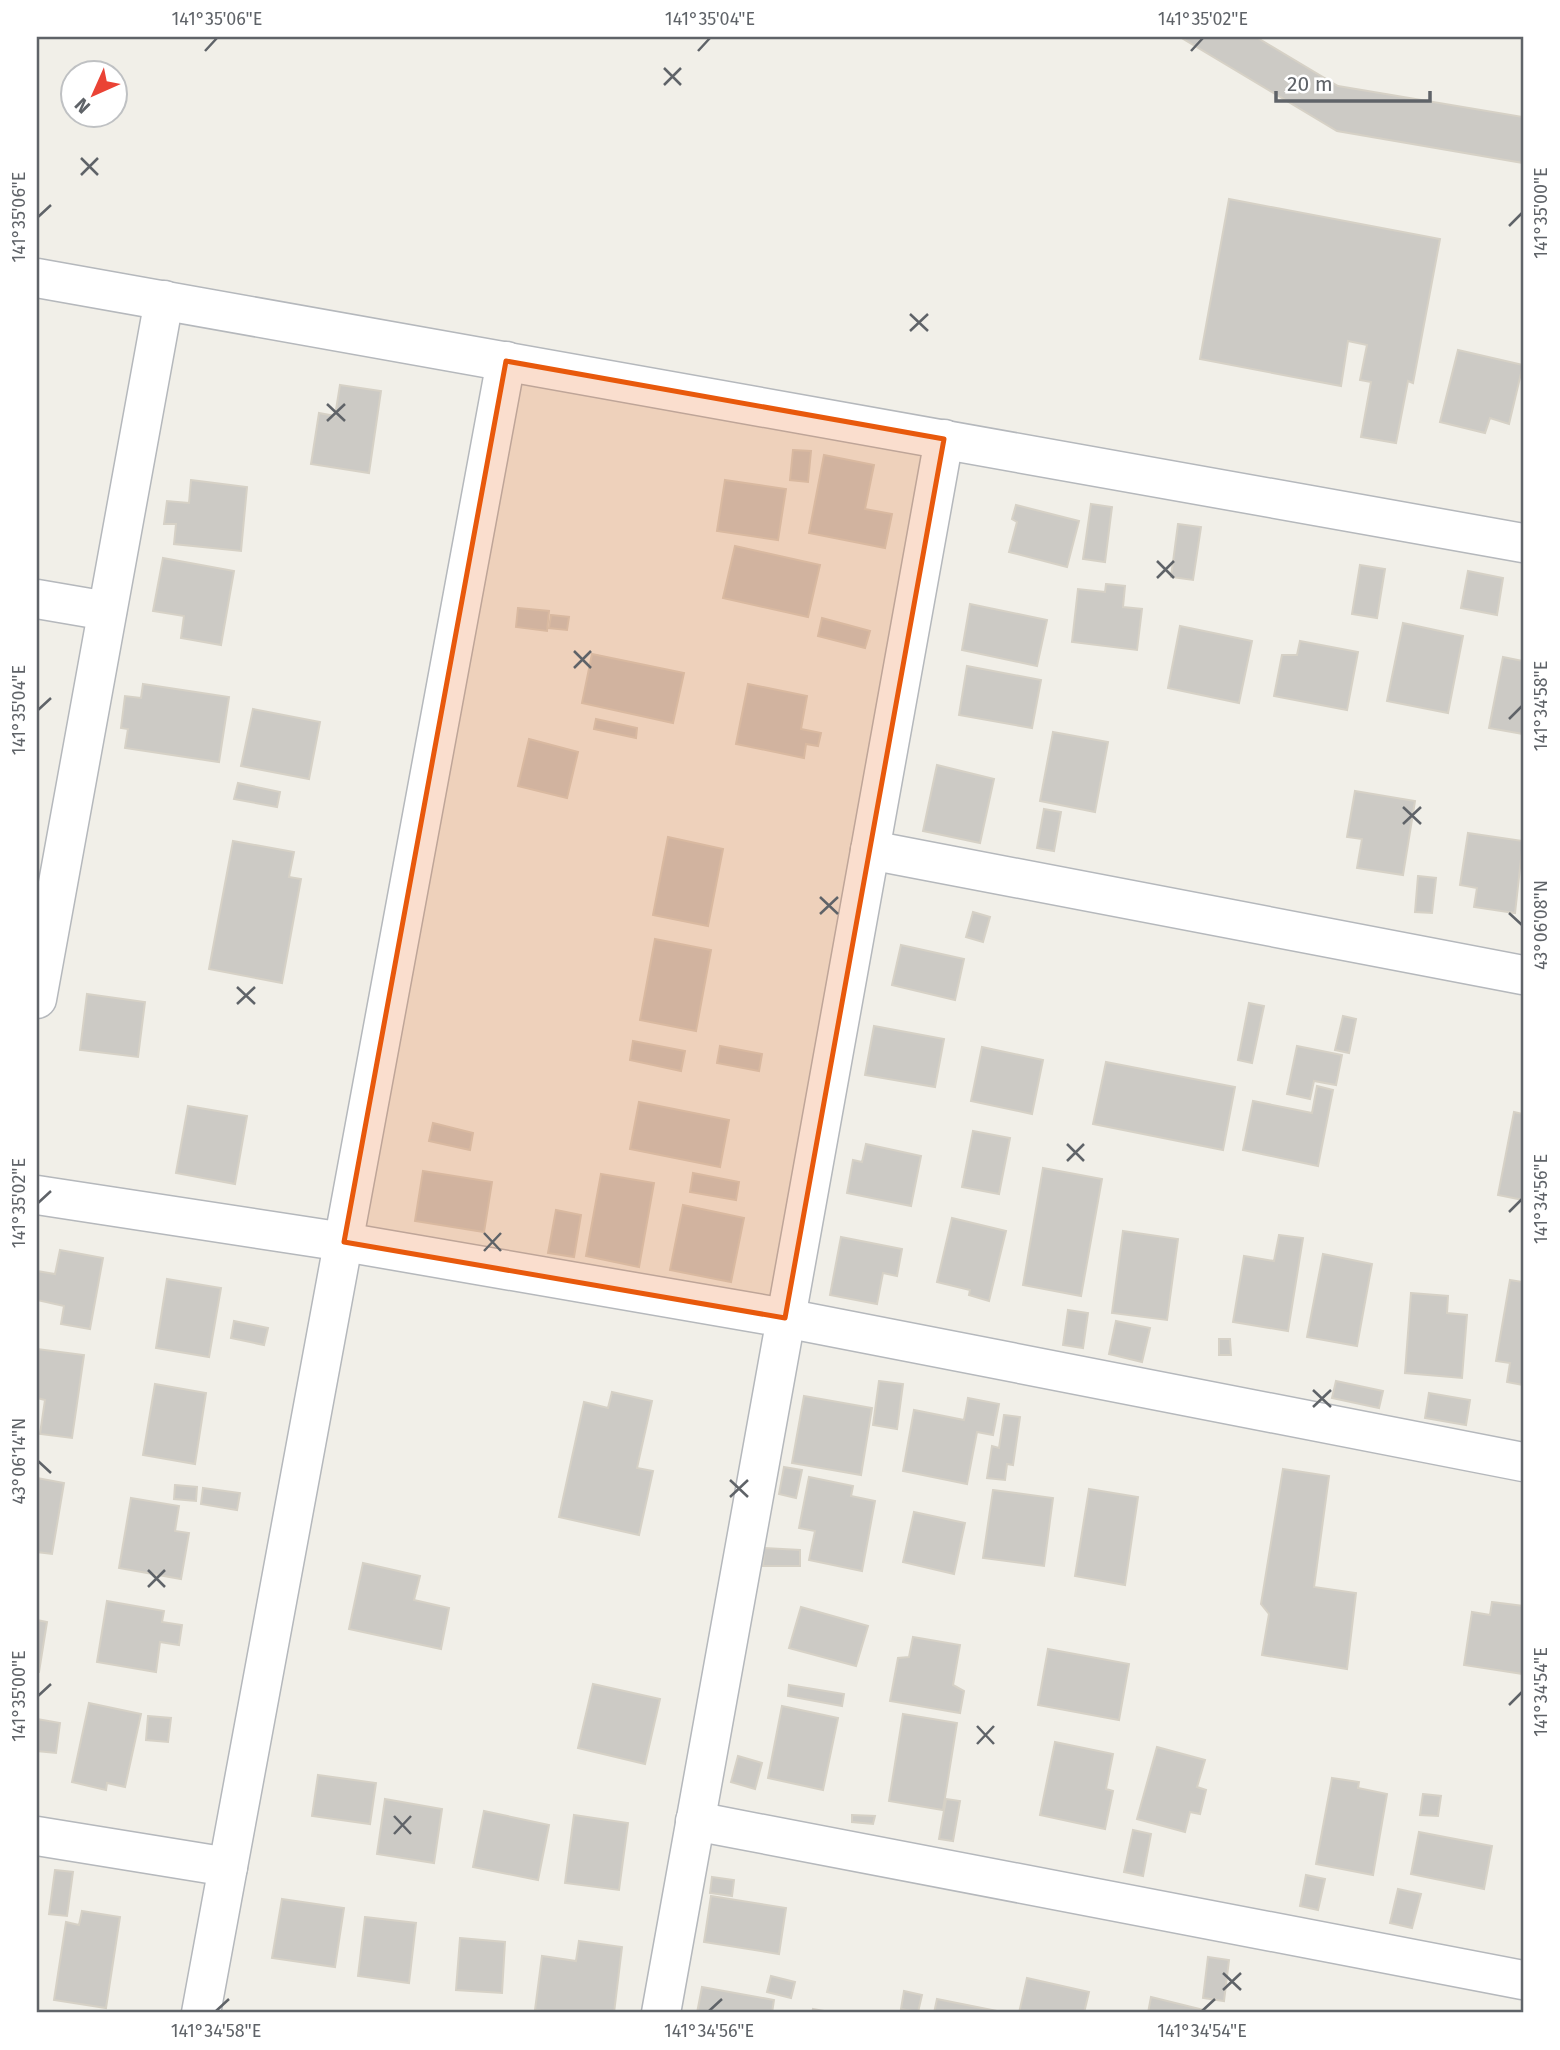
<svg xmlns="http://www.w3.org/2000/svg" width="1560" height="2050" viewBox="0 0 1560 2050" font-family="'Fira Sans',sans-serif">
<rect width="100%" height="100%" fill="#f1efe8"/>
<g fill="#cccac5" stroke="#d6d1c6" stroke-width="2">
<path d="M1180,37H1256L1338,86L1523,117V163L1337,131Z"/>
<path d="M1229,199L1440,239L1413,383L1408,381L1396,443L1361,437L1371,382L1360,380L1367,345L1348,341L1341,386L1200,359Z"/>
<path d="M1458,350L1523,365L1509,424L1490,418L1485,433L1440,422Z"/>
<path d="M340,385L381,391L369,473L311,464L319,413L335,416Z"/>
<path d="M793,450L811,451L808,482L790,480Z"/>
<path d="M824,455L874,465L865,509L892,514L885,548L809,533Z"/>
<path d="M191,480L247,487L241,551L174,544L176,524H164L167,501L189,503Z"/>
<path d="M725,480L786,489L778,540L717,531Z"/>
<path d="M1091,504L1112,507L1105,562L1083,559Z"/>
<path d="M1016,505L1079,521L1067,567L1009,552L1017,522L1012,519Z"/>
<path d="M1178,524L1201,527L1193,580L1171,577Z"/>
<path d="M735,546L820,565L808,617L723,598Z"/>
<path d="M163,558L234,571L221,645L181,638L184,616L153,611Z"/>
<path d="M1360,565L1385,569L1377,618L1352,614Z"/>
<path d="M1468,571L1503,578L1497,615L1461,608Z"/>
<path d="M1106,584L1125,586L1123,607L1142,609L1137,650L1072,642L1078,589L1105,592Z"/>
<path d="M970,604L1047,620L1037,666L962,650Z"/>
<path d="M518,608L549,611L547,631L516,627Z"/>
<path d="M551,615L569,617L567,630L549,628Z"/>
<path d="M822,618L870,631L865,648L818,636Z"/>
<path d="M1403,623L1463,636L1448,713L1387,701Z"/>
<path d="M1180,626L1252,641L1239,703L1168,688Z"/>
<path d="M1300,641L1358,652L1347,710L1274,696L1282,655H1297Z"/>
<path d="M592,654L684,673L673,723L582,703Z"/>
<path d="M1503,657L1523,661V734L1489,728Z"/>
<path d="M967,666L1041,680L1032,728L959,715Z"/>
<path d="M143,684L229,697L219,762L125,748L128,729L121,728L125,696L141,698Z"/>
<path d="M748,684L807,696L801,729L821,733L818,746L806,744L804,758L736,744Z"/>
<path d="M253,709L320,722L309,779L241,766Z"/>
<path d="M596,719L637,728L636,738L594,729Z"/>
<path d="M1053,732L1108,742L1095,812L1040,801Z"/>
<path d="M529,739L578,752L567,798L518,786Z"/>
<path d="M937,765L994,779L980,843L923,831Z"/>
<path d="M238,783L280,792L277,807L234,799Z"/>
<path d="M1355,791L1415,801L1403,875L1357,868L1362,839L1347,837Z"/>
<path d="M1044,809L1061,812L1054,851L1037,848Z"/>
<path d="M1468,833L1523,841L1515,913L1474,907L1477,888L1460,885Z"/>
<path d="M668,837L723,849L708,926L653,915Z"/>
<path d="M233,841L294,852L289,877L301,879L282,983L209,969Z"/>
<path d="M1418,876L1436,878L1432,913L1415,912Z"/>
<path d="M973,912L990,917L983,942L966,937Z"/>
<path d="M655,939L711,950L696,1031L640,1020Z"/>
<path d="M901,945L964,959L955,1000L892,985Z"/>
<path d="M87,994L145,1002L138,1057L80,1050Z"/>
<path d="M1249,1003L1264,1006L1252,1063L1238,1060Z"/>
<path d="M1343,1016L1356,1019L1349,1053L1335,1050Z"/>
<path d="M874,1026L944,1039L935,1087L865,1075Z"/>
<path d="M633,1041L685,1051L681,1071L630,1060Z"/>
<path d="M720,1046L762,1054L759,1071L717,1063Z"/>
<path d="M1297,1046L1342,1055L1336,1085L1314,1081L1310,1099L1287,1094Z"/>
<path d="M982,1047L1043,1060L1032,1114L971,1101Z"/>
<path d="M1106,1062L1235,1087L1223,1150L1093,1124Z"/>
<path d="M1317,1086L1333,1090L1318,1166L1243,1150L1253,1101L1312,1113Z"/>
<path d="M639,1102L729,1120L720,1167L630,1149Z"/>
<path d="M188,1106L247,1116L235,1184L176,1173Z"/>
<path d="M1514,1112L1523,1114V1200L1498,1195Z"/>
<path d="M433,1123L473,1133L470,1150L429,1141Z"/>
<path d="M973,1131L1010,1138L999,1194L962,1187Z"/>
<path d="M866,1144L921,1156L911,1206L847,1193L853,1160L862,1162Z"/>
<path d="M1043,1168L1102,1179L1081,1296L1023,1285Z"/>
<path d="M423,1171L492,1182L484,1232L415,1221Z"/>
<path d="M693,1173L739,1182L736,1200L690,1192Z"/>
<path d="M601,1174L654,1183L639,1267L586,1256Z"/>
<path d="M683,1205L744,1218L731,1282L670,1270Z"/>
<path d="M556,1210L581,1215L574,1257L548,1253Z"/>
<path d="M952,1218L1006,1231L989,1301L969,1295L970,1290L937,1282Z"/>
<path d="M1123,1231L1178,1239L1167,1320L1112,1313Z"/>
<path d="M1279,1235L1303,1238L1288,1331L1233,1322L1244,1256L1274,1261Z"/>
<path d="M841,1237L902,1249L897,1276L883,1273L877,1304L830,1295Z"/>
<path d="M60,1250L103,1258L90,1329L61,1324L64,1306L37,1300V1271L55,1274Z"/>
<path d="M1323,1254L1372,1264L1357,1346L1307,1337Z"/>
<path d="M167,1279L221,1288L209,1357L156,1348Z"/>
<path d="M1510,1280L1523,1282V1385L1507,1382L1510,1363L1496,1361Z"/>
<path d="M1411,1293L1448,1296L1447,1313L1467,1315L1462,1378L1405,1373Z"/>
<path d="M1068,1310L1088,1313L1083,1348L1063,1345Z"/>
<path d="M234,1321L268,1328L264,1345L231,1338Z"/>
<path d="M1116,1321L1150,1328L1142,1362L1109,1354Z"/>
<path d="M1219,1339H1230L1231,1355H1219Z"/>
<path d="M37,1349L84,1355L72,1438L40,1434L45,1400L37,1398Z"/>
<path d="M879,1381L903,1384L897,1429L873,1425Z"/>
<path d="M1336,1381L1383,1391L1379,1408L1332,1398Z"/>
<path d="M155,1384L206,1393L195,1464L143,1455Z"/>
<path d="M612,1392L652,1401L637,1468L653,1471L639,1535L559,1517L584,1402L608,1408Z"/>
<path d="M1429,1393L1470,1400L1466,1425L1425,1418Z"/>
<path d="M804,1396L872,1408L861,1475L792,1463Z"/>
<path d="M968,1398L999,1404L993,1435L977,1432L967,1484L903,1471L914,1410L964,1420Z"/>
<path d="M1004,1415L1020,1417L1013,1465L1007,1464L1005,1480L987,1478L992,1446L999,1448Z"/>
<path d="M784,1467L802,1470L796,1498L779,1494Z"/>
<path d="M1283,1469L1329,1476L1314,1587L1356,1593L1347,1669L1262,1655L1269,1614L1261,1604Z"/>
<path d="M809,1477L853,1486L851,1496L875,1501L862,1571L809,1560L815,1531L799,1528Z"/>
<path d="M37,1478L64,1483L52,1554L37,1552Z"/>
<path d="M175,1485L197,1487L196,1501L174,1499Z"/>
<path d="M203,1488L240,1493L237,1510L201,1504Z"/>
<path d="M1089,1489L1138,1497L1125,1585L1075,1576Z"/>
<path d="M993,1490L1053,1498L1044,1566L983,1558Z"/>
<path d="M131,1498L179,1506L175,1531L189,1533L181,1579L119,1568Z"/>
<path d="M914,1512L965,1523L954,1574L903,1562Z"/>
<path d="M764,1548L800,1550V1566H763Z"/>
<path d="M363,1563L420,1576L414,1600L449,1608L441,1649L349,1629Z"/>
<path d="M107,1601L164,1611L162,1622L182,1625L179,1645L160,1642L156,1672L97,1662Z"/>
<path d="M1492,1602L1523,1606V1674L1464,1665L1472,1612L1490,1615Z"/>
<path d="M801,1607L868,1626L856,1666L789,1648Z"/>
<path d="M37,1620L47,1622L39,1672H37Z"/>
<path d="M913,1637L960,1645L953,1685L964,1691L960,1713L890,1701L898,1658L909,1657Z"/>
<path d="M1048,1649L1129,1664L1119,1720L1038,1705Z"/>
<path d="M593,1684L660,1699L645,1764L578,1748Z"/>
<path d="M789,1685L844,1694L842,1706L788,1696Z"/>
<path d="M89,1703L141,1714L125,1787L107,1783L106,1790L72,1782Z"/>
<path d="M782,1706L838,1718L823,1790L768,1778Z"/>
<path d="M903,1714L957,1723L943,1810L889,1801Z"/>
<path d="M148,1716L171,1718L168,1742L146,1740Z"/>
<path d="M37,1719L60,1723L56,1753L37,1751Z"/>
<path d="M1055,1742L1113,1754L1106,1789L1113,1791L1105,1829L1040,1815Z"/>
<path d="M1157,1747L1205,1760L1197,1787L1206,1790L1200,1814L1190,1812L1185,1832L1137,1819Z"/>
<path d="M738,1756L762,1763L755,1789L731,1782Z"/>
<path d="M318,1775L376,1783L370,1824L312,1816Z"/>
<path d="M1332,1778L1359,1782L1358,1788L1387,1794L1373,1875L1316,1864Z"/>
<path d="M1423,1794L1441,1796L1438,1816L1420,1815Z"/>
<path d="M385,1799L442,1809L434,1863L377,1854Z"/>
<path d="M946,1799L960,1801L953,1841L939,1839Z"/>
<path d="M484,1811L549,1825L538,1880L473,1867Z"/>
<path d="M574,1815L628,1823L619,1890L565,1883Z"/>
<path d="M852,1815L875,1816L873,1824L852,1822Z"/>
<path d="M1133,1830L1151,1834L1143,1876L1124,1872Z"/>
<path d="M1419,1832L1492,1846L1484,1889L1411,1874Z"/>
<path d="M55,1870L73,1872L67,1916L49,1914Z"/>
<path d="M1306,1875L1325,1879L1318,1910L1300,1906Z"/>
<path d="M712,1877L734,1880L732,1896L710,1893Z"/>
<path d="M1398,1889L1421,1894L1412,1928L1390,1923Z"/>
<path d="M711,1896L786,1908L779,1954L704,1942Z"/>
<path d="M282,1899L344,1908L335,1967L272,1958Z"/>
<path d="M82,1911L120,1917L106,2008L54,2000L66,1922L79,1925Z"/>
<path d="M365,1917L416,1923L409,1983L358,1976Z"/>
<path d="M460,1938L505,1942L502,1993L456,1990Z"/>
<path d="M579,1941L622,1947L614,2013H554L535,2010L542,1956L576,1961Z"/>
<path d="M1208,1957L1229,1960L1224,2001L1203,1998Z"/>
<path d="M771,1976L795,1982L791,1998L767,1992Z"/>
<path d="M1027,1978L1089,1992L1084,2013H1019Z"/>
<path d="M702,1987L774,2000L772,2013H697Z"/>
<path d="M904,1991L922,1995L918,2012L901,2009Z"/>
<path d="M1151,1997L1212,2012L1211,2013H1148Z"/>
<path d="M937,1999L1007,2013H934Z"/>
<path d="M813,2009L835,2013H812Z"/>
</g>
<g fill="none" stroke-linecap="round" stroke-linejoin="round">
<g stroke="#b5b8bc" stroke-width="41">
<g id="street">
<path d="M37,278L1523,543"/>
<path d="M37,599L107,611"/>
<path d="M870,850L1523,975"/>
<path d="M37,999L164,300"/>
<path d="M37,1195L344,1242L785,1318L1523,1462"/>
<path d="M695,1821L1523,1980"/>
<path d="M37,1836L228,1867"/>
<path d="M201,2013L506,361"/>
<path d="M661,2013L944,439"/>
</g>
</g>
<use href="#street" stroke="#fff" stroke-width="38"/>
</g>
<path fill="#e8590c" fill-opacity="0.2" stroke="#e8590c" stroke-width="5" stroke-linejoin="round" d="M506,361L944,439L785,1318L344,1242Z"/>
<path fill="none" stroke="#5f6368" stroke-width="2.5" d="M205,51L217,38M698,51L710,38M1191,51L1203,38M664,68L681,85M664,85L681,68M81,158L98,175M81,175L98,158M38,217L51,205M1509,226L1522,213M910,314L928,331M910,331L928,314M327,404L345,421M327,421L345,404M1157,561L1174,578M1157,578L1174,561M574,651L591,668M574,668L591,651M38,710L51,698M1509,719L1522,706M1403,807L1421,824M1403,824L1421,807M820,897L838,914M1509,913L1522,925M820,914L838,897M237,987L255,1004M237,1004L255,987M1067,1144L1084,1161M1067,1161L1084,1144M38,1203L51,1191M1509,1212L1522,1199M484,1233L501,1251M484,1251L501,1233M1313,1390L1331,1407M1313,1407L1331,1390M38,1461L51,1473M730,1480L748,1497M730,1497L748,1480M148,1570L165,1587M148,1587L165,1570M38,1696L51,1684M1509,1705L1522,1692M977,1726L994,1744M977,1744L994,1726M394,1816L411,1834M394,1834L411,1816M1223,1973L1241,1990M1223,1990L1241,1973M216,2011L229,1999M709,2011L722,1999M1202,2011L1215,1999"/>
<rect width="1560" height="2050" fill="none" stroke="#ffffff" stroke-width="77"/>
<g transform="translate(94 94) rotate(225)"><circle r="33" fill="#ffffff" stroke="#bfc1c3" stroke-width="2"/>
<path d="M0-5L12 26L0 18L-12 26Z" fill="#ea4335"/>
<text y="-10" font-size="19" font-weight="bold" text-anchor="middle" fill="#5f6368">N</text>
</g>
<path d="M1276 91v10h154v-10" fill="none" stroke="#5f6368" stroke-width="3.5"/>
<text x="1287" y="91" font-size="21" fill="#5f6368" stroke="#ffffff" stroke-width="5" paint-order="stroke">20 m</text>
<rect x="38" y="38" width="1484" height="1973" fill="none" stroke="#5f6368" stroke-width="2.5"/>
<g font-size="18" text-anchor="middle" fill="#5f6368">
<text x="217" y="25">141°35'06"E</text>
<text x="710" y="25">141°35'04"E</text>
<text x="1203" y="25">141°35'02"E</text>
<text transform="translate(1541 213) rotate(-90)" y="6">141°35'00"E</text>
<text transform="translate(19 217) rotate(-90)" y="6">141°35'06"E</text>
<text transform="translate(1541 706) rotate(-90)" y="6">141°34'58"E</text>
<text transform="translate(19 710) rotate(-90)" y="6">141°35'04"E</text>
<text transform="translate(1541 925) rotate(-90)" y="6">43°06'08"N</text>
<text transform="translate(1541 1199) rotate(-90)" y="6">141°34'56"E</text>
<text transform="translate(19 1203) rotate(-90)" y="6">141°35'02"E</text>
<text transform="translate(19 1461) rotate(-90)" y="6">43°06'14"N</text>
<text transform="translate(1541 1692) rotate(-90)" y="6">141°34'54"E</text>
<text transform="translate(19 1696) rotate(-90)" y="6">141°35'00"E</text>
<text x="216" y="2037">141°34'58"E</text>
<text x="709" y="2037">141°34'56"E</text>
<text x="1202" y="2037">141°34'54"E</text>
</g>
</svg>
